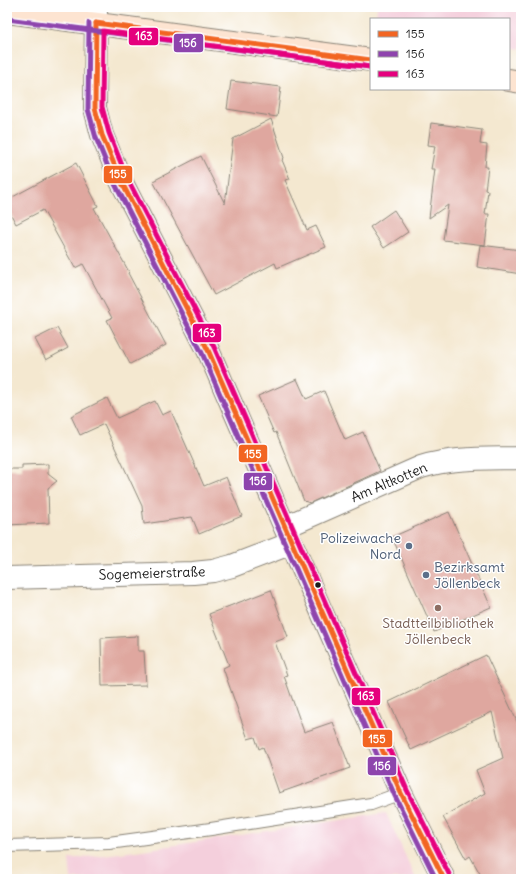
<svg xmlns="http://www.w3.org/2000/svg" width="528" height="886" viewBox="0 0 528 886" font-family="Delius,sans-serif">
<rect width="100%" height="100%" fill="#fff"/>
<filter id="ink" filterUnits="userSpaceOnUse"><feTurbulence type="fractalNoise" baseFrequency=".025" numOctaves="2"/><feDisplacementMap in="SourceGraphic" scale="8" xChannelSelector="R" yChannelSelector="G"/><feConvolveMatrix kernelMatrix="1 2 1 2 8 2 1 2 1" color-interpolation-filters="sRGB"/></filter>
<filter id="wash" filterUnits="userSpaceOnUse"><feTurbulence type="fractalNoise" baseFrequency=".012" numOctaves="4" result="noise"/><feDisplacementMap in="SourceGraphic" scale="16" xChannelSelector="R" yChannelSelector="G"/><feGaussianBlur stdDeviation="0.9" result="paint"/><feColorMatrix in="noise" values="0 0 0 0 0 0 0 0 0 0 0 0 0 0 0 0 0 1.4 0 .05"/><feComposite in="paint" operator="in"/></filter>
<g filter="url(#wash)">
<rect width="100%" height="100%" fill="#f4e8d0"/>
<g fill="#f4cfdc">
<path d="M377,7H521V49L509,47V19H376Z"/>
<path d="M386,813L416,879H71L69,859L136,851Z"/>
</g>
<g id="blocks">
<g fill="#dfa79f">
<path d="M231,81L281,87L277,117L227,109Z"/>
<path d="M271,119L284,158L282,160L290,179L285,180L307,230L316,226L326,247L277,268L275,263L214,295L153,181L201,156L225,204L233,139Z"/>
<path d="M431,123L482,130L480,144L487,145L485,167H488L485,190L488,191L485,214H489L485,245L443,240L448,205L429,218L435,169H431L435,146L428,145Z"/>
<path d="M76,163L98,206L94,208L129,272L128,273L166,345L130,364L107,320L112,318L83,264L75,268L43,210L16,224L7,207V200Z"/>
<path d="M394,210L408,232L384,248L370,227Z"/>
<path d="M480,245L521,250V274L477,267Z"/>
<path d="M57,328L68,348L46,360L35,339Z"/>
<path d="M297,379L306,399L324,391L345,440L363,432L380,471L310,503L304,501L276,432L274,433L258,396Z"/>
<path d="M107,398L117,418L155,401L162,415L171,411L204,486L226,477L242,516L199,534L192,517L144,524L142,506L104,424L80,435L71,416Z"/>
<path d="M48,464V474L57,481L48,488L49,523L7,525V469H22V465Z"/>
<path d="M449,512L491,607L434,632L392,537Z"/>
<path d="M271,590L288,637L275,642L287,675L284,676L304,732L333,722L350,768L279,793L263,747L259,749L255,737L248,739L223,668L229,665L209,614Z"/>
<path d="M138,636V651H144L146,685L102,686L101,638Z"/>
<path d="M486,655L521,730V879H483L470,856L466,859L443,817L485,793L476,770L503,758L492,712L411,750L389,702Z"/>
</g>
</g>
</g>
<g filter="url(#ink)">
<use href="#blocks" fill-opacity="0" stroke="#888276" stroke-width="1"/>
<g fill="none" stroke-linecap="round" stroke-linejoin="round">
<g stroke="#888276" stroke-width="14">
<path id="service" d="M7,846L109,843L211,829L371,804L401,793"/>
</g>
<g stroke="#888276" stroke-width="24">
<g id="minor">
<path d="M96,7L95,108L102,135L121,181L208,350L302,567L401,793L444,879"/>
<path d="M285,527L421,467C453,457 488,459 521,458"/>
<path d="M7,578L193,573L213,571L232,566L292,543"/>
</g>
</g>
<g stroke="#888276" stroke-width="24">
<g id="secondary">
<path d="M7,12L371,60"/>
<path d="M509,80L521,82"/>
</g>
</g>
<use href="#service" stroke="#fff" stroke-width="12"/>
<use href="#minor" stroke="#fff" stroke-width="22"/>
<use href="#secondary" stroke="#fde4d1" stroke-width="22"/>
<g stroke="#fff" stroke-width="8">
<g id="bus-1">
<path d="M96,23L95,108L102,135L121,181L208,350L401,793L444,879"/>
<path d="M96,23L371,60"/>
</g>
</g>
<g stroke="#fff" stroke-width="8">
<g id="bus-2">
<path d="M7,19L370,67"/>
<path d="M89,23L88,109L96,138L115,184L202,353L395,796L436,879"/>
</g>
</g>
<g stroke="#fff" stroke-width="8">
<path id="bus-3" d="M370,67L103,31L102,107L109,133L127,178L214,347L407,790L450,876"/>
</g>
<use href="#bus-1" stroke="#f26522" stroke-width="5"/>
<use href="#bus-2" stroke="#8e44ad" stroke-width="5"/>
<use href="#bus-3" stroke="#e5007d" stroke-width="5"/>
</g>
</g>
<g fill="#5c6f8a" stroke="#fff" stroke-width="1.5">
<circle cx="409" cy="546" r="4"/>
<circle cx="426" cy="575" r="4"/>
</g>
<circle fill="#1c1c1c" stroke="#fff" stroke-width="1.5" cx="318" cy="585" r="3.5"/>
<circle fill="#8d6e63" stroke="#fff" stroke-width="1.5" cx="438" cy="608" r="4"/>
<g text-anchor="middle" stroke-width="3" stroke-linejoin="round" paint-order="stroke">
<g font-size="14" fill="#1c1c1c" stroke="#fff">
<text transform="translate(389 482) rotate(-23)" y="5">Am Altkotten</text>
<text transform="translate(152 573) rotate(-2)" y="5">Sogemeierstraße</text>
</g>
<g font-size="14" fill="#4e5e75" stroke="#fff" text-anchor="end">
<text x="401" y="543">Polizeiwache<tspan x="401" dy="16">Nord</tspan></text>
<text x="434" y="572" text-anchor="start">Bezirksamt<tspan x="434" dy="16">Jöllenbeck</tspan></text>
</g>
<g font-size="14" fill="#785e54" stroke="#fff">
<text x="438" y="628">Stadtteilbibliothek<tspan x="438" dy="16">Jöllenbeck</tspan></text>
</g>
</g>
<g stroke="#fff" stroke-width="1.5">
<rect x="128" y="27" width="31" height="19" rx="4" fill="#e5007d"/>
<rect x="173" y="33" width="31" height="20" rx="4" fill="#8e44ad"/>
<rect x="103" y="165" width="30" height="19" rx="4" fill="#f26522"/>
<rect x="192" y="323" width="30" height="20" rx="4" fill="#e5007d"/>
<rect x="238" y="444" width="30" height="19" rx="4" fill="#f26522"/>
<rect x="243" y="472" width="30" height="19" rx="4" fill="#8e44ad"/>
<rect x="351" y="687" width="30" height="19" rx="4" fill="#e5007d"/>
<rect x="362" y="729" width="31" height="19" rx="4" fill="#f26522"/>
<rect x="367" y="756" width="30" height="20" rx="4" fill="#8e44ad"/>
</g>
<g font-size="11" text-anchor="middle" font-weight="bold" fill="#fff">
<text x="144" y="40">163</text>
<text x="188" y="47">156</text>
<text x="118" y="178">155</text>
<text x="207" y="337">163</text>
<text x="253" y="458">155</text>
<text x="258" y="485">156</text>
<text x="366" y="700">163</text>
<text x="377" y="743">155</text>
<text x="382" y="770">156</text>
</g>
<rect width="528" height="886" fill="none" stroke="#fff" stroke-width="24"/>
<rect x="370" y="18" width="140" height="72" fill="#ffffff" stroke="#a4a4a4"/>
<rect x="378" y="31" width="20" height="6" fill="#f26522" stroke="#a4a4a4"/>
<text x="406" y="38" font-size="12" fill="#1c1c1c">155</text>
<rect x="378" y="51" width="20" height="6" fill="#8e44ad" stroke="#a4a4a4"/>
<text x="406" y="58" font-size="12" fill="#1c1c1c">156</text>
<rect x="378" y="71" width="20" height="6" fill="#e5007d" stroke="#a4a4a4"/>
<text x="406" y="78" font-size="12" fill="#1c1c1c">163</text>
</svg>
